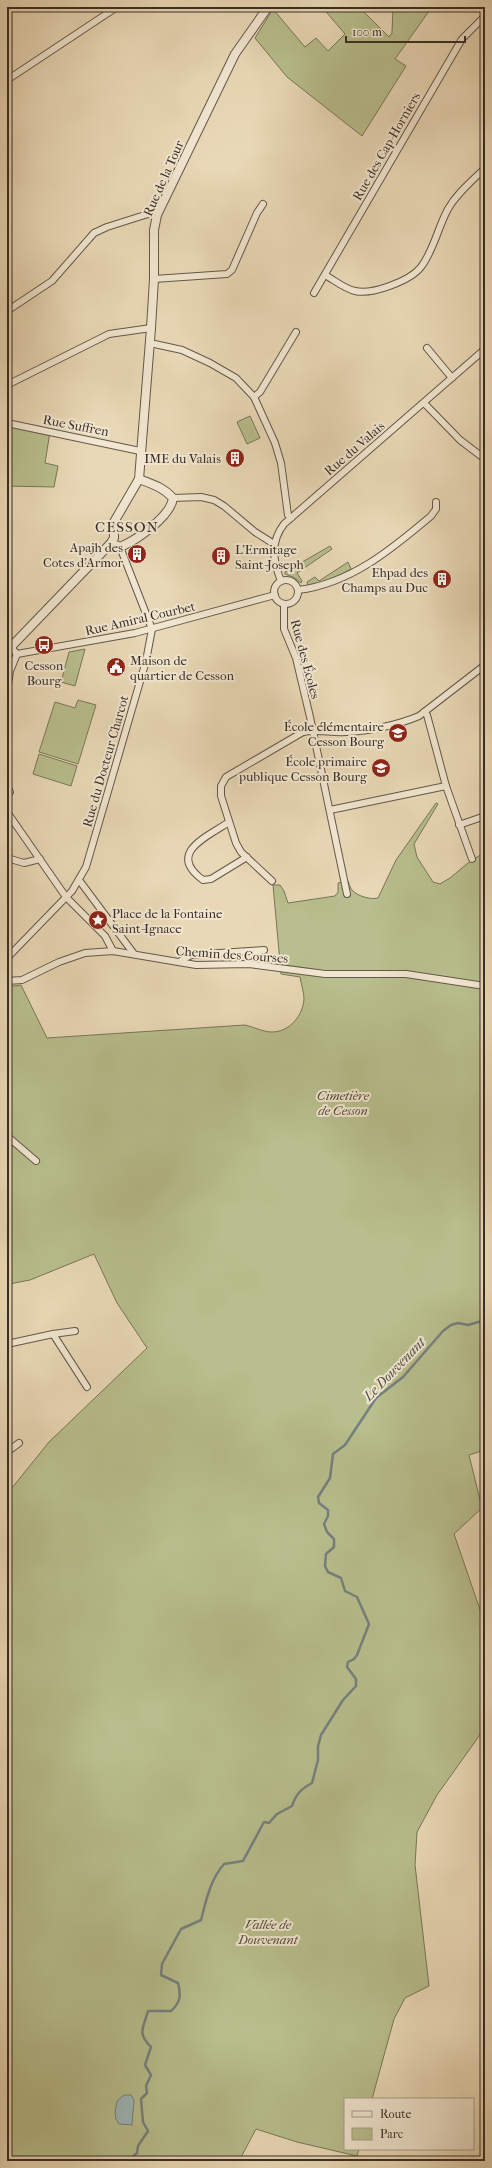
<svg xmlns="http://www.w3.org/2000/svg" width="492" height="2168" viewBox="0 0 492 2168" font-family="'IM FELL French Canon',serif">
<rect width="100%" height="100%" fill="#e9d8b6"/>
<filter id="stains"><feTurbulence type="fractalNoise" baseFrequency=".005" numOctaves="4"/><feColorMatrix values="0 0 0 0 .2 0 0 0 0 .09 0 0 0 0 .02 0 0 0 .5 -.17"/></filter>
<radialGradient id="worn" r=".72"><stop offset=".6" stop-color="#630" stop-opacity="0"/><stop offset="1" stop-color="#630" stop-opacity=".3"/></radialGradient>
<g fill="#b8be8d" stroke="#78765a">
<path d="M322,7H359L389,37L392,33L393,7H432L395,59L406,66L362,136L287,77L255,38L273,9L305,47L316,38L328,51L345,34Z"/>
<path d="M250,416L260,438L247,444L237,422Z"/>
<path d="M7,423L50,432L45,463L58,466L54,487L7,486Z"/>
<path d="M330,546L332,549L297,573L302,581L301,583L295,578L285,574V572Z"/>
<path d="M348,562L351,569L334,578L308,586L307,582L315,577L319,581Z"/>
<path d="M85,649L75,686L61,682L69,652Z"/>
<path d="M78,700L96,705L78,764L39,752L55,702L75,708Z"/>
<path d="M39,754L77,766L71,786L33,774Z"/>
<path d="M436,803L438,804L414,844L417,857L433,882L440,884L450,878L468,863L485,852V1450L469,1455L482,1508L454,1534L485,1624V1732H482L437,1795L417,1832L415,1865L429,1986L405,1998L394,2019L372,2099H345V2149H359L357,2156L297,2142L256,2129L239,2161H7V1494L49,1442L147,1348L117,1303L94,1254L30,1280L9,1284L7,1299V987L21,985L47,1038L245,1025C254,1027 263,1032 272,1032C290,1032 303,1015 304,999C304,992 301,984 300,977L281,974L273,885H280L284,891L288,903L335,896L338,892V883L348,881C349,883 350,888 352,890C357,896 371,900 378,898L396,860Z"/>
</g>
<path fill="#9db7ba" stroke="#75807f" d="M124,2095H131L134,2100L132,2125L119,2124L116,2119L115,2112L117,2101Z"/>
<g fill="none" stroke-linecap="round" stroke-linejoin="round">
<path stroke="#75807f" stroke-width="2.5" d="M130,2161L131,2158L137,2153L138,2146L148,2131L143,2122L141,2099L147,2093L146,2086L151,2075L145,2065L151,2047C137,2033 143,2029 148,2011H171C181,2002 181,1995 178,1983L161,1975L162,1964L181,1929L201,1920C206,1901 210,1880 224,1864L243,1861L264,1822L269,1823L277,1814L292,1806C296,1794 301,1789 312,1783L318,1760V1746L321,1735L343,1700L356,1686V1679L347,1667L348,1662L354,1659L357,1655L369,1624L357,1597L345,1591L341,1578L328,1572L325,1566L326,1554L334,1547V1539L327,1532L324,1524L328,1516V1510L319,1503L318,1497L330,1478L333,1454L345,1445L376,1398L403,1377L443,1331L451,1325L458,1323L468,1325L485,1320"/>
<g stroke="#64584a" stroke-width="8">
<g id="minor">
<path d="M7,80L117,7"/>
<path d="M325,275C334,280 345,289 355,291C372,295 410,281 421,267C434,250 438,227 448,209C457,193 472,181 485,168"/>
<path d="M154,279L227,274L232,270L257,213L263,204"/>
<path d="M314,293L462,39L485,16"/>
<path d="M7,311L52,281L94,233L107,227L148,214L157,215"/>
<path d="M150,343L182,350L210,363L236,378L254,397L275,443L281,463L288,515L291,518"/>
<path d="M427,348L452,378"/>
<path d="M7,385L109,334L151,328"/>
<path d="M254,397L260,392L296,332"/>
<path d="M424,403L460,440L485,459"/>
<path d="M7,423L140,451"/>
<path d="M173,498L201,497L214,500L224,506L255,532L274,544"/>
<circle cx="286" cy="592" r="12"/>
<path d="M281,581C273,561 270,542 284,524L485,349"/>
<path d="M298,590C350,584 392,549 431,516L436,509V502"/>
<path d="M284,604V629L296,658L310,717L347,894"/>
<path d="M7,643L17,654L135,633L275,595"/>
<path d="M7,692L10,671L17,654"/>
<path d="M424,712L427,715L446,786L472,859"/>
<path d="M7,786L10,792L7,795"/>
<path d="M330,810L446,786"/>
<path d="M7,812L66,897L105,936L113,951"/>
<path d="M229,822C207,837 166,853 203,880L211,879L247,857"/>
<path d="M459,825L485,816"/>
<path d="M7,858L24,863L40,859"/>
<path d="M79,880L134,954"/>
<path d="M272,881L241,852L236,843L221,796V786L226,777L303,732C317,729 331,733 346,732C369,731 398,725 419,716L485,665"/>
<path d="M7,958L72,891L86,867L146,661L152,629L120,547"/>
<path d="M179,962L191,955L264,950"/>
<path d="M7,981L22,980L59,962L85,953L113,951L196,965L249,964L325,974H406L485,986"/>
<path d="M7,1136L36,1161"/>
<path d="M53,1334L87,1387"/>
<path d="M7,1344L53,1334L75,1331"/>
<path d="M7,1452L19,1443"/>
</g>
</g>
<g stroke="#64584a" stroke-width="10">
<g id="tertiary">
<path d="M111,543L120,547C137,540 171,516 173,498C163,487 152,484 139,479"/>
<path d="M7,651L111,543L114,538V522L139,479L151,328L154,279V230L157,215L235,54L268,7"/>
</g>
</g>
<use href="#minor" stroke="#f1e6d0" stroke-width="6"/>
<use href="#tertiary" stroke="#f1e6d0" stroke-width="8"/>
</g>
<defs>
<g id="building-disc" transform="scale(1)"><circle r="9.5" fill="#8f2418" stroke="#f1e6d0"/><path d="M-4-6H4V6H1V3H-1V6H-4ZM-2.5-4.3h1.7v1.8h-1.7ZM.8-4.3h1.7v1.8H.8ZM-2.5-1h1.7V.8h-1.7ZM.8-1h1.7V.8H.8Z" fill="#fff"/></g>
<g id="bus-disc" transform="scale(1)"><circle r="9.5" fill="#8f2418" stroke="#f1e6d0"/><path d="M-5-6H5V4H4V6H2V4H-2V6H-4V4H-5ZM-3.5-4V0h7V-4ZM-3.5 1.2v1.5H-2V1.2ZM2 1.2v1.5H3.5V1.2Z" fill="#fff"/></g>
<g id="civic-disc" transform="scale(1)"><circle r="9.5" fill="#8f2418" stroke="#f1e6d0"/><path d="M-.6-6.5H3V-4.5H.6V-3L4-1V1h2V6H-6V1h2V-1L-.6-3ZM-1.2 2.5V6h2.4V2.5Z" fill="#fff"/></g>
<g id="school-disc" transform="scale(1)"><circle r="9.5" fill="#8f2418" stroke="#f1e6d0"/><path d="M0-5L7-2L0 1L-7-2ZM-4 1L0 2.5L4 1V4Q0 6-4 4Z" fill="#fff"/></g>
<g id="sight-disc" transform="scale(1)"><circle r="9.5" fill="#8f2418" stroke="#f1e6d0"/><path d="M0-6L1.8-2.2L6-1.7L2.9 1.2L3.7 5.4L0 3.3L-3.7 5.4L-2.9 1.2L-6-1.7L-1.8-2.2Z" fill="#fff"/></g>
</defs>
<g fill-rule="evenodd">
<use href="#building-disc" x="235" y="458"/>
<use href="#building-disc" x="137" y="554"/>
<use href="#building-disc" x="221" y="556"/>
<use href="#building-disc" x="442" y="579"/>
<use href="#bus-disc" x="44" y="645"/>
<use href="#civic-disc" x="116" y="667"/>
<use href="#school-disc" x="398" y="733"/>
<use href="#school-disc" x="381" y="768"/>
<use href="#sight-disc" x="98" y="920"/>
</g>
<g text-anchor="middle" stroke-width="4" stroke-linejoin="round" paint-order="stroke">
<g font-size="13" fill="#382d26" stroke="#f1e6d0">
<text transform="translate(386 146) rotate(-60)" y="5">Rue des Cap-Horniers</text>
<text transform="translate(163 178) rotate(-66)" y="5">Rue de la Tour</text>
<text transform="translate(76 425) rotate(11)" y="5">Rue Suffren</text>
<text transform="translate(354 448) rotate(-41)" y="5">Rue du Valais</text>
<text transform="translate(140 618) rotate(-13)" y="5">Rue Amiral Courbet</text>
<text transform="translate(306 659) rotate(75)" y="5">Rue des Écoles</text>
<text transform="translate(105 761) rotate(-74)" y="5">Rue du Docteur Charcot</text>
<text transform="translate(232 954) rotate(4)" y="5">Chemin des Courses</text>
</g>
<g font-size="13" fill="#382d26" stroke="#f1e6d0" text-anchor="end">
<text x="221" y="463">IME du Valais</text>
<text x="123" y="552">Apajh des<tspan x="123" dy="15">Cotes d'Armor</tspan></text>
<text x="235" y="554" text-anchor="start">L'Ermitage<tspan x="235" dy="15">Saint-Joseph</tspan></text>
<text x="428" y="577">Ehpad des<tspan x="428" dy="15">Champs au Duc</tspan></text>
<text x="130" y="665" text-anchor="start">Maison de<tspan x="130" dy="15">quartier de Cesson</tspan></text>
<text x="44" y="670" text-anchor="middle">Cesson<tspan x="44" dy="15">Bourg</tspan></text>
<text x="384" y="731">École élémentaire<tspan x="384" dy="15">Cesson Bourg</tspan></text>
<text x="367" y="766">École primaire<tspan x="367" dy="15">publique Cesson Bourg</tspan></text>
<text x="112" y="918" text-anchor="start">Place de la Fontaine<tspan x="112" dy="15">Saint-Ignace</tspan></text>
</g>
<g font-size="13" font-style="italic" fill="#524a3b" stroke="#f1e6d0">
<text x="343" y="1100">Cimetière<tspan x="343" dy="15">de Cesson</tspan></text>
<text x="268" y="1929">Vallée de<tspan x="268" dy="15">Douvenant</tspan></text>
</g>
<g font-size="14" font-style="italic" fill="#51504b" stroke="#f1e6d0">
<text transform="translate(394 1369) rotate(-46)" y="5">Le Douvenant</text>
</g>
<g font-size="15" letter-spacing="1" fill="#382d26" stroke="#f1e6d0">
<text x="127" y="532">CESSON</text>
</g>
</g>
<rect width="492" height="2168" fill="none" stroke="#e9d8b6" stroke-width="24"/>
<rect x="8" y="8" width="476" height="2152" fill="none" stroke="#382d26" stroke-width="2"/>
<rect x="12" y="12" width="468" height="2144" fill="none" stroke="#382d26"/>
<rect x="344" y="2098" width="130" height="52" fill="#f1e6d0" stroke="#a79c8c"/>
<rect x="352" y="2111" width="20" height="6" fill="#f1e6d0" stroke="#a79c8c"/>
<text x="380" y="2118" font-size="12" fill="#382d26">Route</text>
<rect x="352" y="2128" width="20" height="12" fill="#b8be8d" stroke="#a79c8c"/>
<text x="380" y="2138" font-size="12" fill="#382d26">Parc</text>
<path d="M346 36v6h119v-6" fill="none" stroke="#382d26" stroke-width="2"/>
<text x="352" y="36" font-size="12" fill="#382d26" stroke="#f1e6d0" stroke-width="3" paint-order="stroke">100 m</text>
<rect width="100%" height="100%" filter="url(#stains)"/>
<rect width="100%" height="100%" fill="url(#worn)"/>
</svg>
